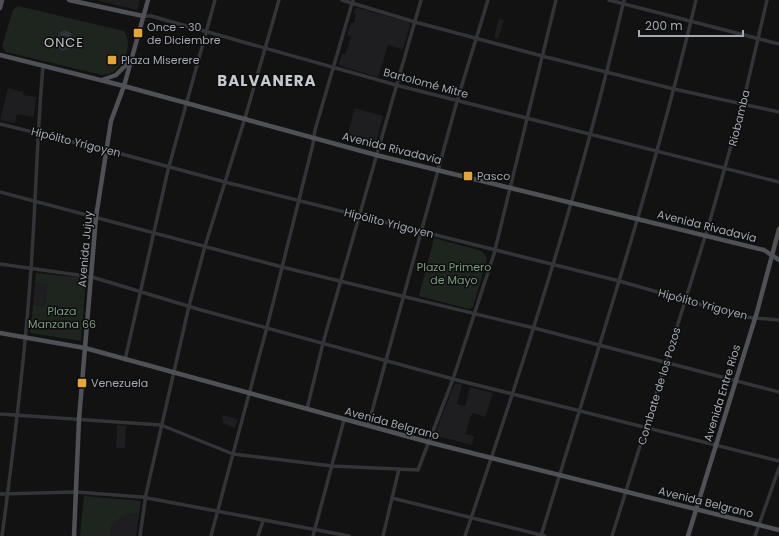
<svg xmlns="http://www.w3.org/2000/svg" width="779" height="536" viewBox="0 0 779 536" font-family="Poppins,sans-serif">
<rect width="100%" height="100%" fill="#121213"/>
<g fill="#1e1e20">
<path d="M96,0H140L137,10Z"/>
<path d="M358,8L408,22L410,25L403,49L388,45L378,77L341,66L339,64L342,54L345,55L351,36L347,35L351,23H354L356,14L354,13L355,9Z"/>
<path d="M499,19L504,20L498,39L494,37Z"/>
<path d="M8,88L23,92V95L36,97L34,117L17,114L15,123L0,120Z"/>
<path d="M355,108L383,116L375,147L346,140Z"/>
<path d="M82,243L87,244L86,257L81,256Z"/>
<path d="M35,282L47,283L45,306L33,305Z"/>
<path d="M457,383L462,385L457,404L465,406L470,387L493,393L485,417L473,413L470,417L466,434L474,436L472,445L437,436L435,434L454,385Z"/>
<path d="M222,415L238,419L235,428L223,423Z"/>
<path d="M117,425L126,426L125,448H116Z"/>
<path d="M126,512L139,514L136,536H110L112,524Z"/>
</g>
<g fill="#1e251f">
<path d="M18,6L124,31C135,46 121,75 102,75L6,52L2,46L13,10Z"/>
<path d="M434,238L482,251L487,259L473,307L469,309L419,296Z"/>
<path d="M36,273L85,278L86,280L81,341L30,333L33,305L45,306L47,284L35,282Z"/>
<path d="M84,496L141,501L139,514L126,513L112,524L110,536H80Z"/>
</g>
<path fill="#2c343b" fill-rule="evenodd" d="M65,30L71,33L73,39L70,48L62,51L57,47C55,39 57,33 65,30ZM59,35L72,38L70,47L57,44Z"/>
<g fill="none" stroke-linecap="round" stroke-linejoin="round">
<g stroke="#333438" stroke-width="3.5">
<path d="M342,0L415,22L542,56L674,89L779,112"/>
<path d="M609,0L779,44"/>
<path d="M143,16H151L396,85L779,182"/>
<path d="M0,124L118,153L225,182L619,281L745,317L779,320"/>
<path d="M0,192L282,267L534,328L779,392"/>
<path d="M0,264L92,277L201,310L453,379L779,461"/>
<path d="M125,360L168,170L215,0"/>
<path d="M307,409L323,343L421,0"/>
<path d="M0,414L161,425L233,454L332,466L418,470L453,379L494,254L556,0"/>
<path d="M368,426L457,101L488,0"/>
<path d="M0,494L76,492L142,497L349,536"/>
<path d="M392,498L545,536"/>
<path d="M2,536C14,447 25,358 31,268C36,201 37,133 43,66"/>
<path d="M140,536L146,494L189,306L205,246L245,118L279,0"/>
<path d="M211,536L267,327L313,144L315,130L353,0"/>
<path d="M258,536L263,521"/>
<path d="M313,536L344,420"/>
<path d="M383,536L399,469"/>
<path d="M465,536C525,360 582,182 624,0"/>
<path d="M541,536C595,358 653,181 696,0"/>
<path d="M612,536L709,224L743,103L767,0"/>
<path d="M755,536L779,468"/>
</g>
<g stroke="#4f5157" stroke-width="4.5">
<path d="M69,0L143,16"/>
<path d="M0,8L2,0"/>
<path d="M0,55L124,86L376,155L764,250L779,260"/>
<path d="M102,80L116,75L130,61"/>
<path d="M0,333L85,348L428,442L779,530"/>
<path d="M74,536L79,419L96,217L111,121L124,86L148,0"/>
<path d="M688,536L757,312L779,229"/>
</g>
</g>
<g fill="#e6a637" stroke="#0d0d0e" stroke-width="1.5">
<rect x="133" y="28" width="10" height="10" rx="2"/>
<rect x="107" y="55" width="10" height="10" rx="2"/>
<rect x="463" y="171" width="10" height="10" rx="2"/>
<rect x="77" y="378" width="10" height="10" rx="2"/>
</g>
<g text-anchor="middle" stroke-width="3" stroke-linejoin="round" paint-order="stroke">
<g font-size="11" fill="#a4a9b3" stroke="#0d0d0e" text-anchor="start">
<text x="147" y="31">Once - 30<tspan x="147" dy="13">de Diciembre</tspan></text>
<text x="121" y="64">Plaza Miserere</text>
<text x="477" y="180">Pasco</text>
<text x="91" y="387">Venezuela</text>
</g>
<g font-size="11" fill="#a4a9b3" stroke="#0d0d0e">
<text transform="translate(426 83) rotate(15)" y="4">Bartolomé Mitre</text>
<text transform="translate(739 118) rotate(-76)" y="4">Riobamba</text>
<text transform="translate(76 142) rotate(14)" y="4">Hipólito Yrigoyen</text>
<text transform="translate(392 148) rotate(14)" y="4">Avenida Rivadavia</text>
<text transform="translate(389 223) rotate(14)" y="4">Hipólito Yrigoyen</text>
<text transform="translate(707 226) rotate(14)" y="4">Avenida Rivadavia</text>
<text transform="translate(85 249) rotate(-85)" y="4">Avenida Jujuy</text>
<text transform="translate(703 304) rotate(15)" y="4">Hipólito Yrigoyen</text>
<text transform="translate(659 386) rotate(-73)" y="4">Combate de los Pozos</text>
<text transform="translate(722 393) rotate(-73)" y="4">Avenida Entre Ríos</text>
<text transform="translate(392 423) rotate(15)" y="4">Avenida Belgrano</text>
<text transform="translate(706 502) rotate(14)" y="4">Avenida Belgrano</text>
</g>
<g font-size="11" fill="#7c9d7d" stroke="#0d0d0e">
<text x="454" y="271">Plaza Primero<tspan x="454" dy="13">de Mayo</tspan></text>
<text x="62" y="315">Plaza<tspan x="62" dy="13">Manzana 66</tspan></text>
</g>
<g font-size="13" letter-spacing="1" fill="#c5c8cf" stroke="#0d0d0e">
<text x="64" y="47">ONCE</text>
</g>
<g font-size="15" font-weight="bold" letter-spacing="1" fill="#c5c8cf" stroke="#0d0d0e">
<text x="267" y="86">BALVANERA</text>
</g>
</g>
<path d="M639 30v6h104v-6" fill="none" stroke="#a4a9b3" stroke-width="2"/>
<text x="645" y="30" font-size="12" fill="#a4a9b3" stroke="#0d0d0e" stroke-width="3" paint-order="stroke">200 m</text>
</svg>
